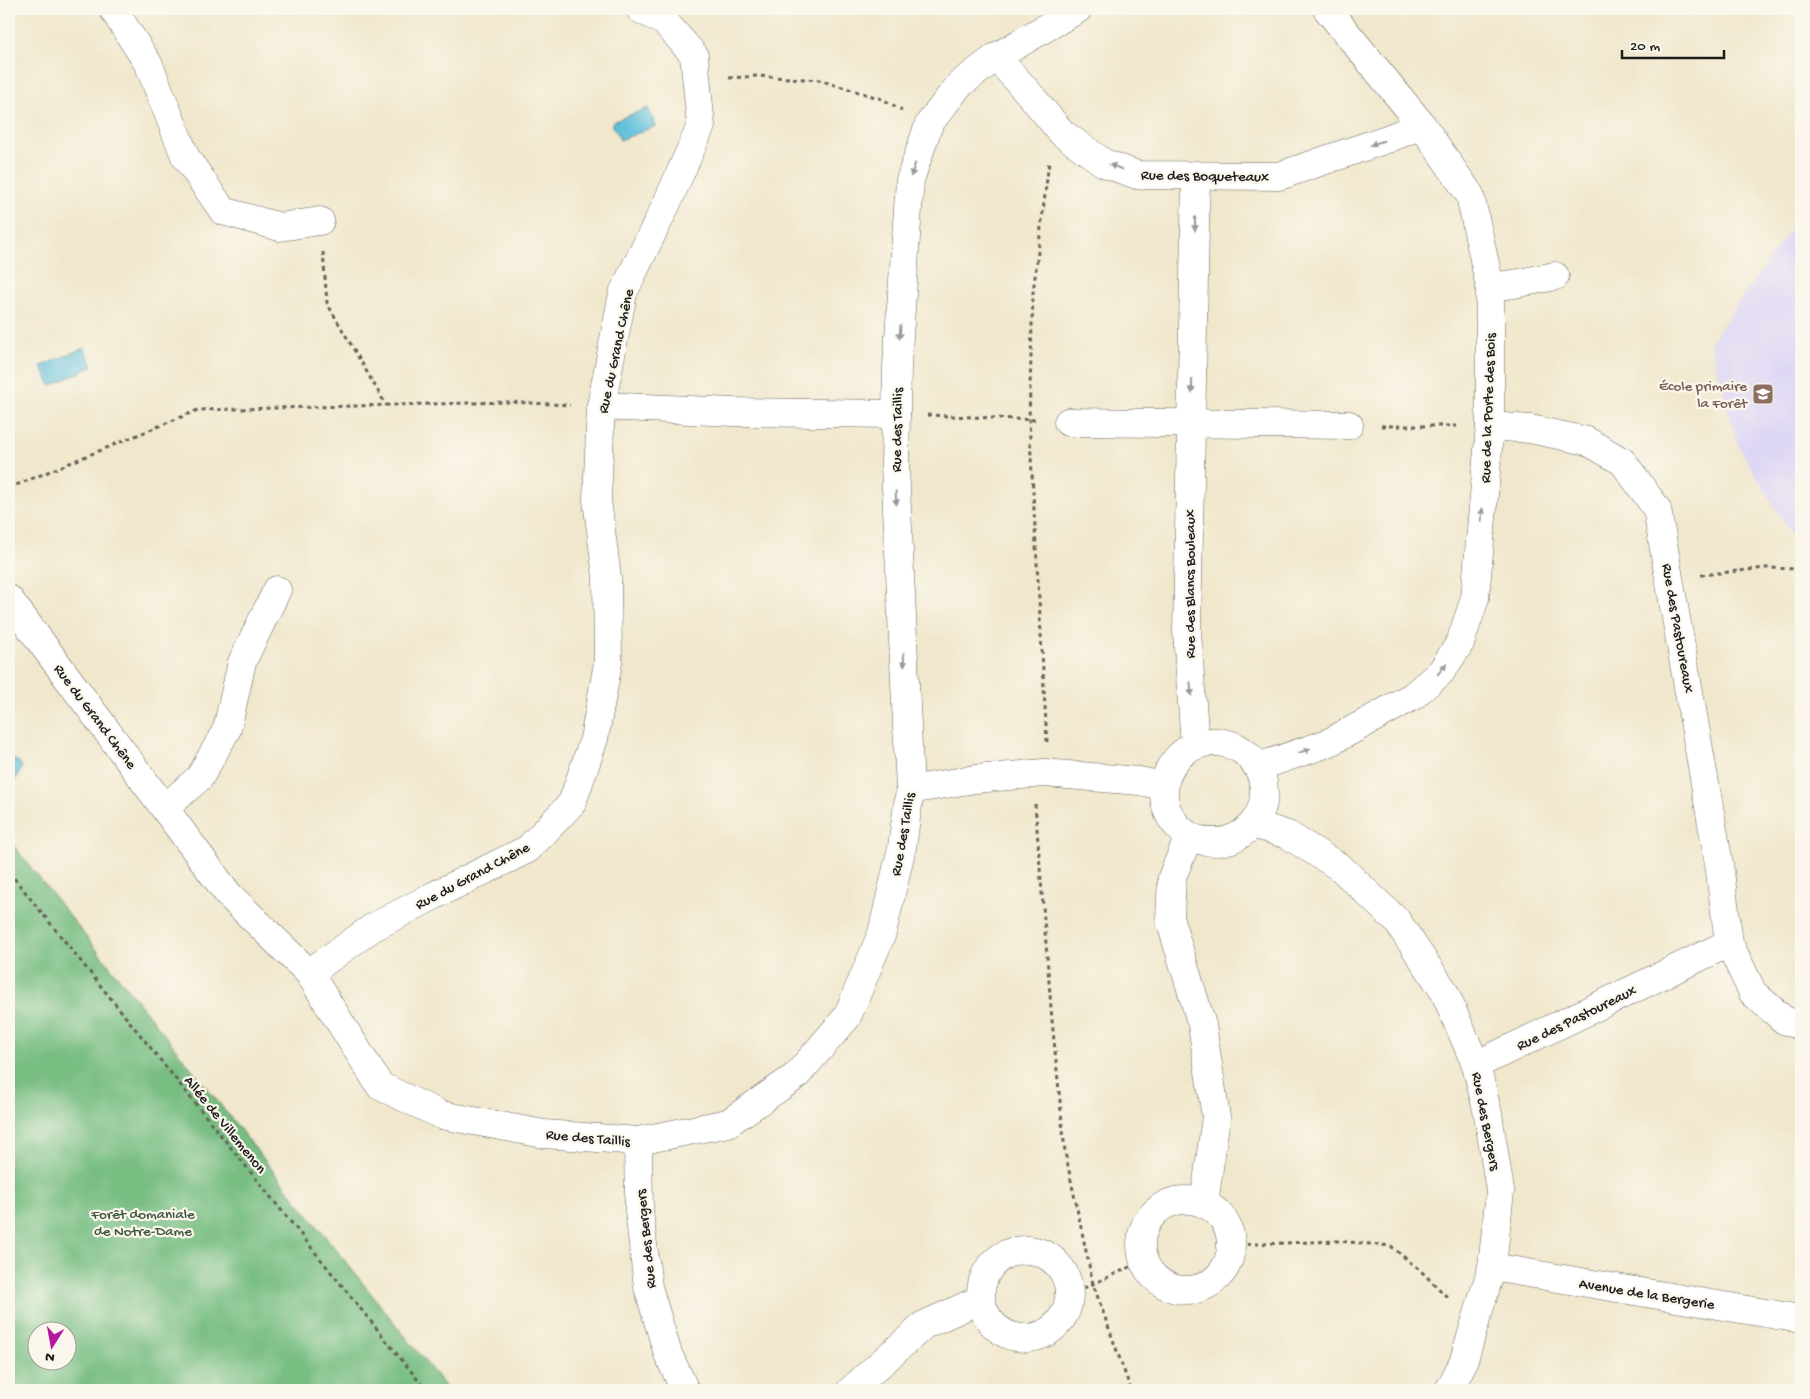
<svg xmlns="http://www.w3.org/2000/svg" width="1810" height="1399" viewBox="0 0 1810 1399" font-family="'Gochi Hand',sans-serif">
<rect width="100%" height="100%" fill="#fbf7ec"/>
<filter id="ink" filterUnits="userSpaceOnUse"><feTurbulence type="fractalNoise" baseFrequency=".02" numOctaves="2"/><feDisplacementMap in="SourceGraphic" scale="10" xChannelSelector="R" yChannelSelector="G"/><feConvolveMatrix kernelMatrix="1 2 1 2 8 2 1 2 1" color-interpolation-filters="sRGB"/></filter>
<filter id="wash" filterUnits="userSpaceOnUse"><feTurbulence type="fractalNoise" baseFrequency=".0096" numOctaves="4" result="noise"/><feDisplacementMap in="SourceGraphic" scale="20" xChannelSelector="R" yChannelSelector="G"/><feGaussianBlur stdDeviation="1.12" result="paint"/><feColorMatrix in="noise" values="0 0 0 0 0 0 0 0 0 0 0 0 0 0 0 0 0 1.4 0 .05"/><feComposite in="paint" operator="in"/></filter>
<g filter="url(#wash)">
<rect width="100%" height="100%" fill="#f0e7cc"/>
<path fill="#ddd5f6" d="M1801,214V552L1738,445L1710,343Z"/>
<path fill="#78be83" stroke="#4a6d50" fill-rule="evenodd" d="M9,840L448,1390H9ZM38,1332H68V1362H38Z"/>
<g fill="#5dc0db" stroke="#3c6e7c">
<path d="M648,108L656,126L620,140L616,131L612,127V122Z"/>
<path d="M84,348L93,366L51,386L41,366Z"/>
<path d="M9,757L19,762L22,767L9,791Z"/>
</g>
</g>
<g filter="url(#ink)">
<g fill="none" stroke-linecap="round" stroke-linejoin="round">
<g stroke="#66635a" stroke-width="29">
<g id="minor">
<path d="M113,9L149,65L185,156L223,211L280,227L320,221"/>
<path d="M996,57L1026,90L1062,133L1104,163L1137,175L1279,176L1387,139L1422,125"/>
<path d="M1490,287L1514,284L1555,276"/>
<path d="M601,406L734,412L896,414"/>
<path d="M1068,422L1349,425"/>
<path d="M1490,426L1530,429L1587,441L1623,462L1657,509L1719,864L1729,943L1753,993L1784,1020L1801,1026"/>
<path d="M9,599L228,894L309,973L380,1086L441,1115L544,1134L638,1141L728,1123L796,1076L847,1017L882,933L902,847L910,790L895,465L897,366L910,180L929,124L959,85L996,57L1078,9"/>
<circle cx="1214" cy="792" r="50"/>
<path d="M1195,746L1187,632L1196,175"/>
<path d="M1258,767L1328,743L1365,723L1413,696L1441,672L1460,643L1475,598L1485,484L1490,426V287L1470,195L1422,125L1327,9"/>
<path d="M910,790L975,779L1044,773L1139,781L1164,786"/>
<path d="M165,808L200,777L227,729L242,662L277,590"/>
<path d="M1253,824L1288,835L1341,868L1397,921L1444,991L1476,1065L1488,1114L1500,1191L1492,1267L1463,1363L1449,1390"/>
<path d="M1189,836L1172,877L1170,920L1202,1025L1216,1117L1204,1204"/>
<path d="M309,973L372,928L435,895L528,849L572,803L594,739L608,663L607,577L597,500L601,406L623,293L667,203L701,126L694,55L665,22L640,9"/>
<path d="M1476,1065L1729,943"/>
<path d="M638,1141L639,1211L648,1287L668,1354L685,1390"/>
<circle cx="1186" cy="1245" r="45"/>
<circle cx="1025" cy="1294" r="44"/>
<path d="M1492,1267L1801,1319"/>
<path d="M851,1390L924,1325L981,1299"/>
</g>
</g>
<g stroke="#66635a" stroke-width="3" stroke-dasharray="4 4" stroke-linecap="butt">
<path d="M729,78L758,76L819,80L882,99L902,110"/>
<path d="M323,252L327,303L386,405"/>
<path d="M927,415L1038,420"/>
<path d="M1381,426H1459"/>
<path d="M9,488L198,410L509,402L570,405"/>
<path d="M1701,575L1765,568L1800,569L1801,571"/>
<path d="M1047,742L1029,420L1033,293L1049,162"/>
<path d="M1035,804L1052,1020L1065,1152L1093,1284L1131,1390"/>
<path d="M9,872L426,1390"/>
<path d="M1231,1245L1338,1241L1391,1246L1423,1273L1449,1299"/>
<path d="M1069,1295L1143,1261"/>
</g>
<use href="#minor" stroke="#fff" stroke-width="28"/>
</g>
<defs><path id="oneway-solid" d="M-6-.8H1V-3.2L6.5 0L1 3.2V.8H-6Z" transform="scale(1.25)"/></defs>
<g fill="#999">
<use href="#oneway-solid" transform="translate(1377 143) rotate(161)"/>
<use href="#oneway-solid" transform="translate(1116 167) rotate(-160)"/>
<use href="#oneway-solid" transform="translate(913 170) rotate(109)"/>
<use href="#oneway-solid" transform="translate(1195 224) rotate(91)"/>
<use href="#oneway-solid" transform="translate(900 332) rotate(94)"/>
<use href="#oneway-solid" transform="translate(1192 386) rotate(91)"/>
<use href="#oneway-solid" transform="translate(896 498) rotate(87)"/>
<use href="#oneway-solid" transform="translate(1482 515) rotate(-85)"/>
<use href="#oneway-solid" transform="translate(904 660) rotate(87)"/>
<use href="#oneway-solid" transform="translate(1442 669) rotate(-51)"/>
<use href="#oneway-solid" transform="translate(1191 689) rotate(86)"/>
<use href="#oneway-solid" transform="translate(1304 751) rotate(-19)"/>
</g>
</g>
<defs>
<g id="school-square" transform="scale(1.125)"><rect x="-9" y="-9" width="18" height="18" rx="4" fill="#8d6e63" stroke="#fbf7ec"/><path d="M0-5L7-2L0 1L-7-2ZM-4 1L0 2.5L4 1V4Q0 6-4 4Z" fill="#fff"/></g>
</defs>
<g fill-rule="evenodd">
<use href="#school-square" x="1763" y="394"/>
</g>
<g text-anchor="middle" stroke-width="4.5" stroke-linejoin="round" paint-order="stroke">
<g font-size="15" fill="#1c1c1c" stroke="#fbf7ec">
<text transform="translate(1205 175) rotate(1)" y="5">Rue des Boqueteaux</text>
<text transform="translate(615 351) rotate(-78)" y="5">Rue du Grand Chêne</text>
<text transform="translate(1487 408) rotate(-88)" y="5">Rue de la Porte des Bois</text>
<text transform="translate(896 430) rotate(-89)" y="5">Rue des Taillis</text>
<text transform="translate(1189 584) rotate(-90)" y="5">Rue des Blancs Bouleaux</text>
<text transform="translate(1679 628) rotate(80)" y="5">Rue des Pastoureaux</text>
<text transform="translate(96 716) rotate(53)" y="5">Rue du Grand Chêne</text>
<text transform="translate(902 834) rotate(-80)" y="5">Rue des Taillis</text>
<text transform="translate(472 875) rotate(-28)" y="5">Rue du Grand Chêne</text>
<text transform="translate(1576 1017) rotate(-26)" y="5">Rue des Pastoureaux</text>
<text transform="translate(1487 1121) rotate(79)" y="5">Rue des Bergers</text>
<text transform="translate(226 1124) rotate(51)" y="5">Allée de Villemenon</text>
<text transform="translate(588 1137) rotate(5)" y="5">Rue des Taillis</text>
<text transform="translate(645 1239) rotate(-96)" y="5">Rue des Bergers</text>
<text transform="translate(1647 1293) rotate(9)" y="5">Avenue de la Bergerie</text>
</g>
<g font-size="15" fill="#785e54" stroke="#fbf7ec" text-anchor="end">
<text x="1747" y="390">École primaire<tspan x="1747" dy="17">la Forêt</tspan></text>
</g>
<g font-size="15" fill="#405742" stroke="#fbf7ec">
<text x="143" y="1218">Forêt domaniale<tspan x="143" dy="17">de Notre-Dame</tspan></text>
</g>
</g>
<rect width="1810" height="1399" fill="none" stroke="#fbf7ec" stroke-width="30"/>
<g transform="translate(52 1346) rotate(191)"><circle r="24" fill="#fbf7ec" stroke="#a29f99"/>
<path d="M0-4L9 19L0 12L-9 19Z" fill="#b5179e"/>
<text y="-8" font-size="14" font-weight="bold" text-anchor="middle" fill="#1c1c1c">N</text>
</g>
<path d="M1622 50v8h102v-8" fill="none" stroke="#1c1c1c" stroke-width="2.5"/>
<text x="1630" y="50" font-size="15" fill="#1c1c1c" stroke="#fbf7ec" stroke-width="4" paint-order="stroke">20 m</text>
</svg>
